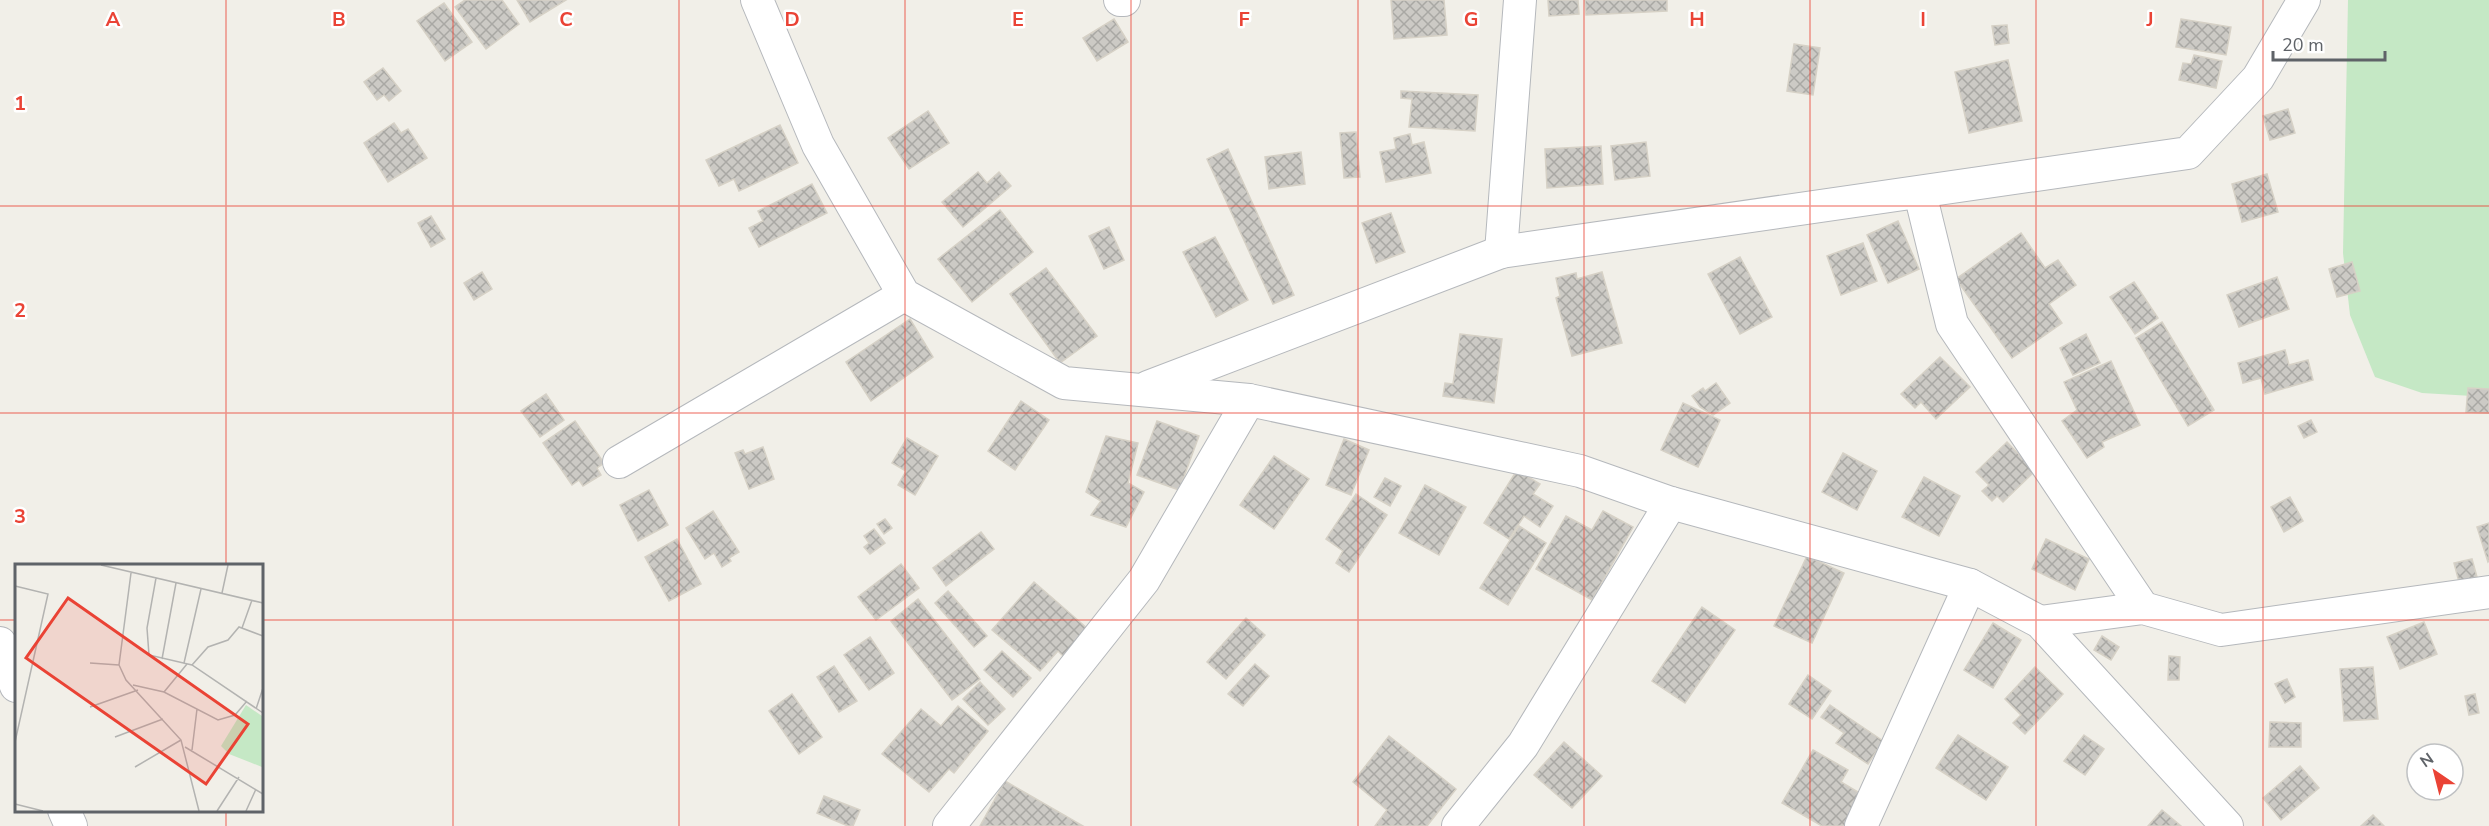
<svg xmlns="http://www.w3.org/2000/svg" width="2489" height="826" viewBox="0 0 2489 826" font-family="'Nunito Sans',sans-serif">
<defs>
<pattern id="building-cross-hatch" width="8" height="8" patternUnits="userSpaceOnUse" patternTransform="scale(1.5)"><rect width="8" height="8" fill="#cccac5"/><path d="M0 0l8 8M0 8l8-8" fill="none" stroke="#a9a8a4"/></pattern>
</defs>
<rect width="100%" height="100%" fill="#f1efe8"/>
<path fill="#c5e8c5" d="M2348,0H2489V397L2422,393L2375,377L2350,315L2343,253Z"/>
<g fill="url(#building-cross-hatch)" stroke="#d6d1c6" stroke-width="1.5">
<path d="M465,0H502L519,24L486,49L455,7Z"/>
<path d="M517,0H566L530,22Z"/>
<path d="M1391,0H1444L1447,35L1394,39Z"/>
<path d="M1548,0H1578L1579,14L1549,16Z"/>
<path d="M1585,0H1667V11L1586,15Z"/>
<path d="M444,3L472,42L445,61L417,21Z"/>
<path d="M1114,19L1128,42L1097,61L1083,38Z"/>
<path d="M2181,19L2231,27L2226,55L2176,47Z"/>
<path d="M2007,25L2009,43L1995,45L1992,26Z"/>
<path d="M1794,44L1820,48L1813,95L1787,91Z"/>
<path d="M2194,55L2222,61L2216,88L2179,80L2183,63L2191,64Z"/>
<path d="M2008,60L2022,121L1969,133L1955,72Z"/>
<path d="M383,68L401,91L389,101L384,95L377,100L364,82Z"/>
<path d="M1401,91L1478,95L1475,131L1409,127L1412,99L1401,98Z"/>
<path d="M2288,109L2295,133L2270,140L2263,116Z"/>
<path d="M928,111L949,143L909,169L888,138Z"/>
<path d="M394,123L401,133L408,129L427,158L388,182L364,143Z"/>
<path d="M780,125L798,163L739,191L734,179L719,186L706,160Z"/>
<path d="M1356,132L1360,177L1344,178L1340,133Z"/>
<path d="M1410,134L1412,145L1424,142L1431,173L1386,182L1380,152L1396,149L1394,138Z"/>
<path d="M1646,142L1650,176L1615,180L1611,146Z"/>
<path d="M1601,146L1603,184L1547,188L1545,149Z"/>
<path d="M1228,149L1294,295L1273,304L1207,159Z"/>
<path d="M1301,152L1305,184L1269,189L1265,157Z"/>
<path d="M978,172L987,183L999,172L1011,186L963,227L942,202Z"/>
<path d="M2267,174L2278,212L2242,222L2232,184Z"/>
<path d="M812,184L827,213L759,247L749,228L763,221L758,211Z"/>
<path d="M1000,210L1033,252L972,302L938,259Z"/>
<path d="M1391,213L1405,252L1376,263L1362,223Z"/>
<path d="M431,216L445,239L431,247L418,223Z"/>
<path d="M1898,221L1919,269L1888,283L1867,235Z"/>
<path d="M1109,227L1124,260L1104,269L1089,236Z"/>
<path d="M2021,233L2045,268L2058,260L2076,285L2049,304L2062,323L2012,358L1956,279Z"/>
<path d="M1215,237L1248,300L1216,317L1183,252Z"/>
<path d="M1863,243L1877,281L1841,295L1827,256Z"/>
<path d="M1740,257L1772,317L1740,334L1708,274Z"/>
<path d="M2352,262L2360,291L2337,297L2329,269Z"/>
<path d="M1046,268L1097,336L1060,363L1010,294Z"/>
<path d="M482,272L492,289L474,300L464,283Z"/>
<path d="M1602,272L1622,343L1572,356L1556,298L1560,296L1556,278L1576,273L1577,279Z"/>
<path d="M2277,277L2289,309L2239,327L2227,295Z"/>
<path d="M2134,282L2158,318L2135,334L2110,297Z"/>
<path d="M910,319L933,357L871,401L846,362Z"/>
<path d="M2162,322L2214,410L2188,426L2136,338Z"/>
<path d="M1460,334L1502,339L1494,403L1443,396L1445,383L1453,384Z"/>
<path d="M2086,334L2100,363L2073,375L2060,348Z"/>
<path d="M2285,350L2289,365L2308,360L2313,380L2265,394L2261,378L2243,383L2238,363Z"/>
<path d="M1940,357L1970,387L1936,419L1921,402L1915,408L1901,394Z"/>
<path d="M2111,361L2140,425L2102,442L2104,447L2087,458L2062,421L2077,410L2064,382Z"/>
<path d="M1716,383L1730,403L1713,415L1700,407L1692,396L1703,388L1705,391Z"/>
<path d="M2468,388L2489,389V413L2466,412Z"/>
<path d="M546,394L564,420L540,437L521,411Z"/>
<path d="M1021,401L1049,420L1015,470L988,451Z"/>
<path d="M1683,403L1720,420L1698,467L1661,450Z"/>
<path d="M2311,420L2317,432L2304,438L2298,426Z"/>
<path d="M575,421L604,463L597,468L601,475L583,486L579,480L572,485L543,443Z"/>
<path d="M1157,421L1199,436L1179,490L1137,475Z"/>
<path d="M1106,436L1138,443L1128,483L1144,492L1126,527L1091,515L1101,501L1086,492Z"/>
<path d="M907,438L938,456L915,495L898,485L906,471L892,463Z"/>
<path d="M1344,439L1369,450L1351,495L1326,485Z"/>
<path d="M2007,442L2035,471L2003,502L1997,496L1992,501L1982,491L1989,485L1976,472Z"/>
<path d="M763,447L774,479L749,489L735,453L743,450L745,454Z"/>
<path d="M1843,453L1877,471L1857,510L1822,492Z"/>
<path d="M1274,456L1309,479L1274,529L1240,505Z"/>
<path d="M1517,470L1540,484L1533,494L1553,506L1540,527L1524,516L1509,539L1484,523Z"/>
<path d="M1924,477L1960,496L1939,536L1902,517Z"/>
<path d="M1385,478L1401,486L1390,506L1374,497Z"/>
<path d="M1425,485L1466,507L1439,555L1399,533Z"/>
<path d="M649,490L668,525L638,541L620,505Z"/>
<path d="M1356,494L1387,515L1349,572L1336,563L1343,551L1326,539Z"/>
<path d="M2290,497L2303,521L2284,532L2271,507Z"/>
<path d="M713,511L739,552L729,558L731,561L722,567L714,553L705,559L686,528Z"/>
<path d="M1603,511L1633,527L1592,600L1536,569L1566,516L1592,530Z"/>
<path d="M885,519L892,528L884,534L877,524Z"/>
<path d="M2489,523V561L2488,562L2477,527Z"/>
<path d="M1519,526L1546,543L1508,605L1480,588Z"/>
<path d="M874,529L885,543L870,554L864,547L869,543L864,536Z"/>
<path d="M981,532L994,549L946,586L933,568Z"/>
<path d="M677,539L701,584L669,601L645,557Z"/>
<path d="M2046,539L2089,559L2075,590L2032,569Z"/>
<path d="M1807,556L1844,573L1812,643L1774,626Z"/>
<path d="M2472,559L2477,577L2459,582L2454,563Z"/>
<path d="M901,564L919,588L876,620L858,597Z"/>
<path d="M1034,582L1088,629L1064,657L1058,651L1040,671L992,630Z"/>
<path d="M948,591L987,636L974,647L935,603Z"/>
<path d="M918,599L980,679L952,700L891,621Z"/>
<path d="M1702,607L1735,630L1685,703L1652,681Z"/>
<path d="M1246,618L1265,635L1226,679L1207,662Z"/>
<path d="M2424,622L2437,654L2400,669L2387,637Z"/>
<path d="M1993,623L2021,640L1993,688L1964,670Z"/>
<path d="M2102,636L2119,647L2111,660L2094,650Z"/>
<path d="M870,637L894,673L869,690L844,655Z"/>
<path d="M1002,651L1031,678L1013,697L984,670Z"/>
<path d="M2169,656L2180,657L2179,680H2168Z"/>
<path d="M1255,664L1269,676L1243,706L1228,694Z"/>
<path d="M834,666L857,701L839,712L817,677Z"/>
<path d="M2035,667L2063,694L2025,734L2013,723L2021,715L2005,699Z"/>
<path d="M2373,667L2378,719L2344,721L2340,669Z"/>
<path d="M1808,675L1831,691L1812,719L1789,704Z"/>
<path d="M2287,679L2295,697L2285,703L2275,684Z"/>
<path d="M980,682L1005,709L988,725L963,699Z"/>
<path d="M792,694L822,737L799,754L769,711Z"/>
<path d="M2475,694L2479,713L2469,715L2465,696Z"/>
<path d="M1830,705L1883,741L1868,764L1836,743L1844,733L1821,717Z"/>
<path d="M958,706L988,731L954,773L949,769L929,792L882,754L921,709L941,726Z"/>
<path d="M2270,722L2301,723V747H2269Z"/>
<path d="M1958,735L2008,767L1986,800L1936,768Z"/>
<path d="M2084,735L2104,749L2085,775L2064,761Z"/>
<path d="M1389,736L1456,789L1427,826H1375L1387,810L1353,782Z"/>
<path d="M1564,742L1602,776L1572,808L1534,775Z"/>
<path d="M1813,750L1848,770L1841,782L1863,795L1845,826H1822L1782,803Z"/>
<path d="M2300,766L2319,788L2281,820L2263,798Z"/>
<path d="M1005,781L1083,826H980Z"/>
<path d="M824,796L860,810L853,826H848L817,813Z"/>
<path d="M2162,810L2181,826H2148Z"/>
<path d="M2373,815L2384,826H2361Z"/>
</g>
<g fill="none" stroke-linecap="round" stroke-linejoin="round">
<g stroke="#b5b8bc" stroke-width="34">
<g id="street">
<path d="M757,0L818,145L904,295L1064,383L1249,400L1580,471L1671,503L1970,585L2040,622L2227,826"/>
<path d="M1120,0H1124"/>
<path d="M1920,193L1952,324L2143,608"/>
<path d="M1501,252L1520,0"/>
<path d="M1148,387L1501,252L2188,153L2258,78L2304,0"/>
<path d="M619,462L904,295"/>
<path d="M2040,622L2143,608L2221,630L2489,592"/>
<path d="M0,643L16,686"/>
<path d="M64,810L71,826"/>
<path d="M949,826L1144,580L1249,400"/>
<path d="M1458,826L1523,745L1671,503"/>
<path d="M1861,826L1970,585"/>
</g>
</g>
<use href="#street" stroke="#fff" stroke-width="32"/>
</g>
<path fill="none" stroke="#ea4335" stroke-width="1.5" stroke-opacity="0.55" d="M226,0V565M453,0V826M679,0V826M905,0V826M1131,0V826M1358,0V826M1584,0V826M1810,0V826M2036,0V826M2263,0V826M0,206H2489M0,413H2489M0,620H16M261,620H2489M226,810V826"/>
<g transform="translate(15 564)">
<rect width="248" height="248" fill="#f1efe8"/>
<path d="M231,141L247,152V203L214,190L206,182Z" fill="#c5e8c5"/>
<path fill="none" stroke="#b3b3b1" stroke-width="1.5" d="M86,1L248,39M116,9L104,101L111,116L166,176L184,247M141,14L132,64L134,91L177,101L248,149M0,22L33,30L0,178M207,29L213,1M227,64L237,36M147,95L161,19M75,99L104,101M169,99L186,25M177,101L193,83L213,76L224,63L248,72M118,121L149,128L203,156L220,151L232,137M149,128L172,100M75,143L123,126M241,145L248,124M100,173L148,155M170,183L248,230M177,186L182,145M120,203L166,176M0,240L28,247M202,247L224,213M231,247L241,225"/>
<path fill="#ea4335" fill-opacity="0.15" stroke="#ea4335" stroke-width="3" d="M53,34L233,160L191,220L11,94Z"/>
<rect width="248" height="248" fill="none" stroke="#5f6368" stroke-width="3"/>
</g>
<g font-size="20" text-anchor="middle" font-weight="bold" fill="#ea4335" stroke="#fff" stroke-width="5" stroke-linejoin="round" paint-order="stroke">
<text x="113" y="26">A</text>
<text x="339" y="26">B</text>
<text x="566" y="26">C</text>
<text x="792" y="26">D</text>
<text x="1018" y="26">E</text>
<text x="1244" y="26">F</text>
<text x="1471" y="26">G</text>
<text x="1697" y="26">H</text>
<text x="1923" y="26">I</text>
<text x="2150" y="26">J</text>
<text x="20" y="110">1</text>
<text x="20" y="317">2</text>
<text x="20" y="523">3</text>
</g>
<g transform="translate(2435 772) rotate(325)"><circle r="28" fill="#ffffff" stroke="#bfc1c3" stroke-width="1.5"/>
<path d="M0-4.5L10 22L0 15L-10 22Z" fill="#ea4335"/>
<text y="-9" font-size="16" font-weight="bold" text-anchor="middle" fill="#5f6368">N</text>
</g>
<path d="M2273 51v9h112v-9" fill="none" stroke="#5f6368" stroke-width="3"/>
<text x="2282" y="51" font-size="18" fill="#5f6368" stroke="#ffffff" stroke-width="4.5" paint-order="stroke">20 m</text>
</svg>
